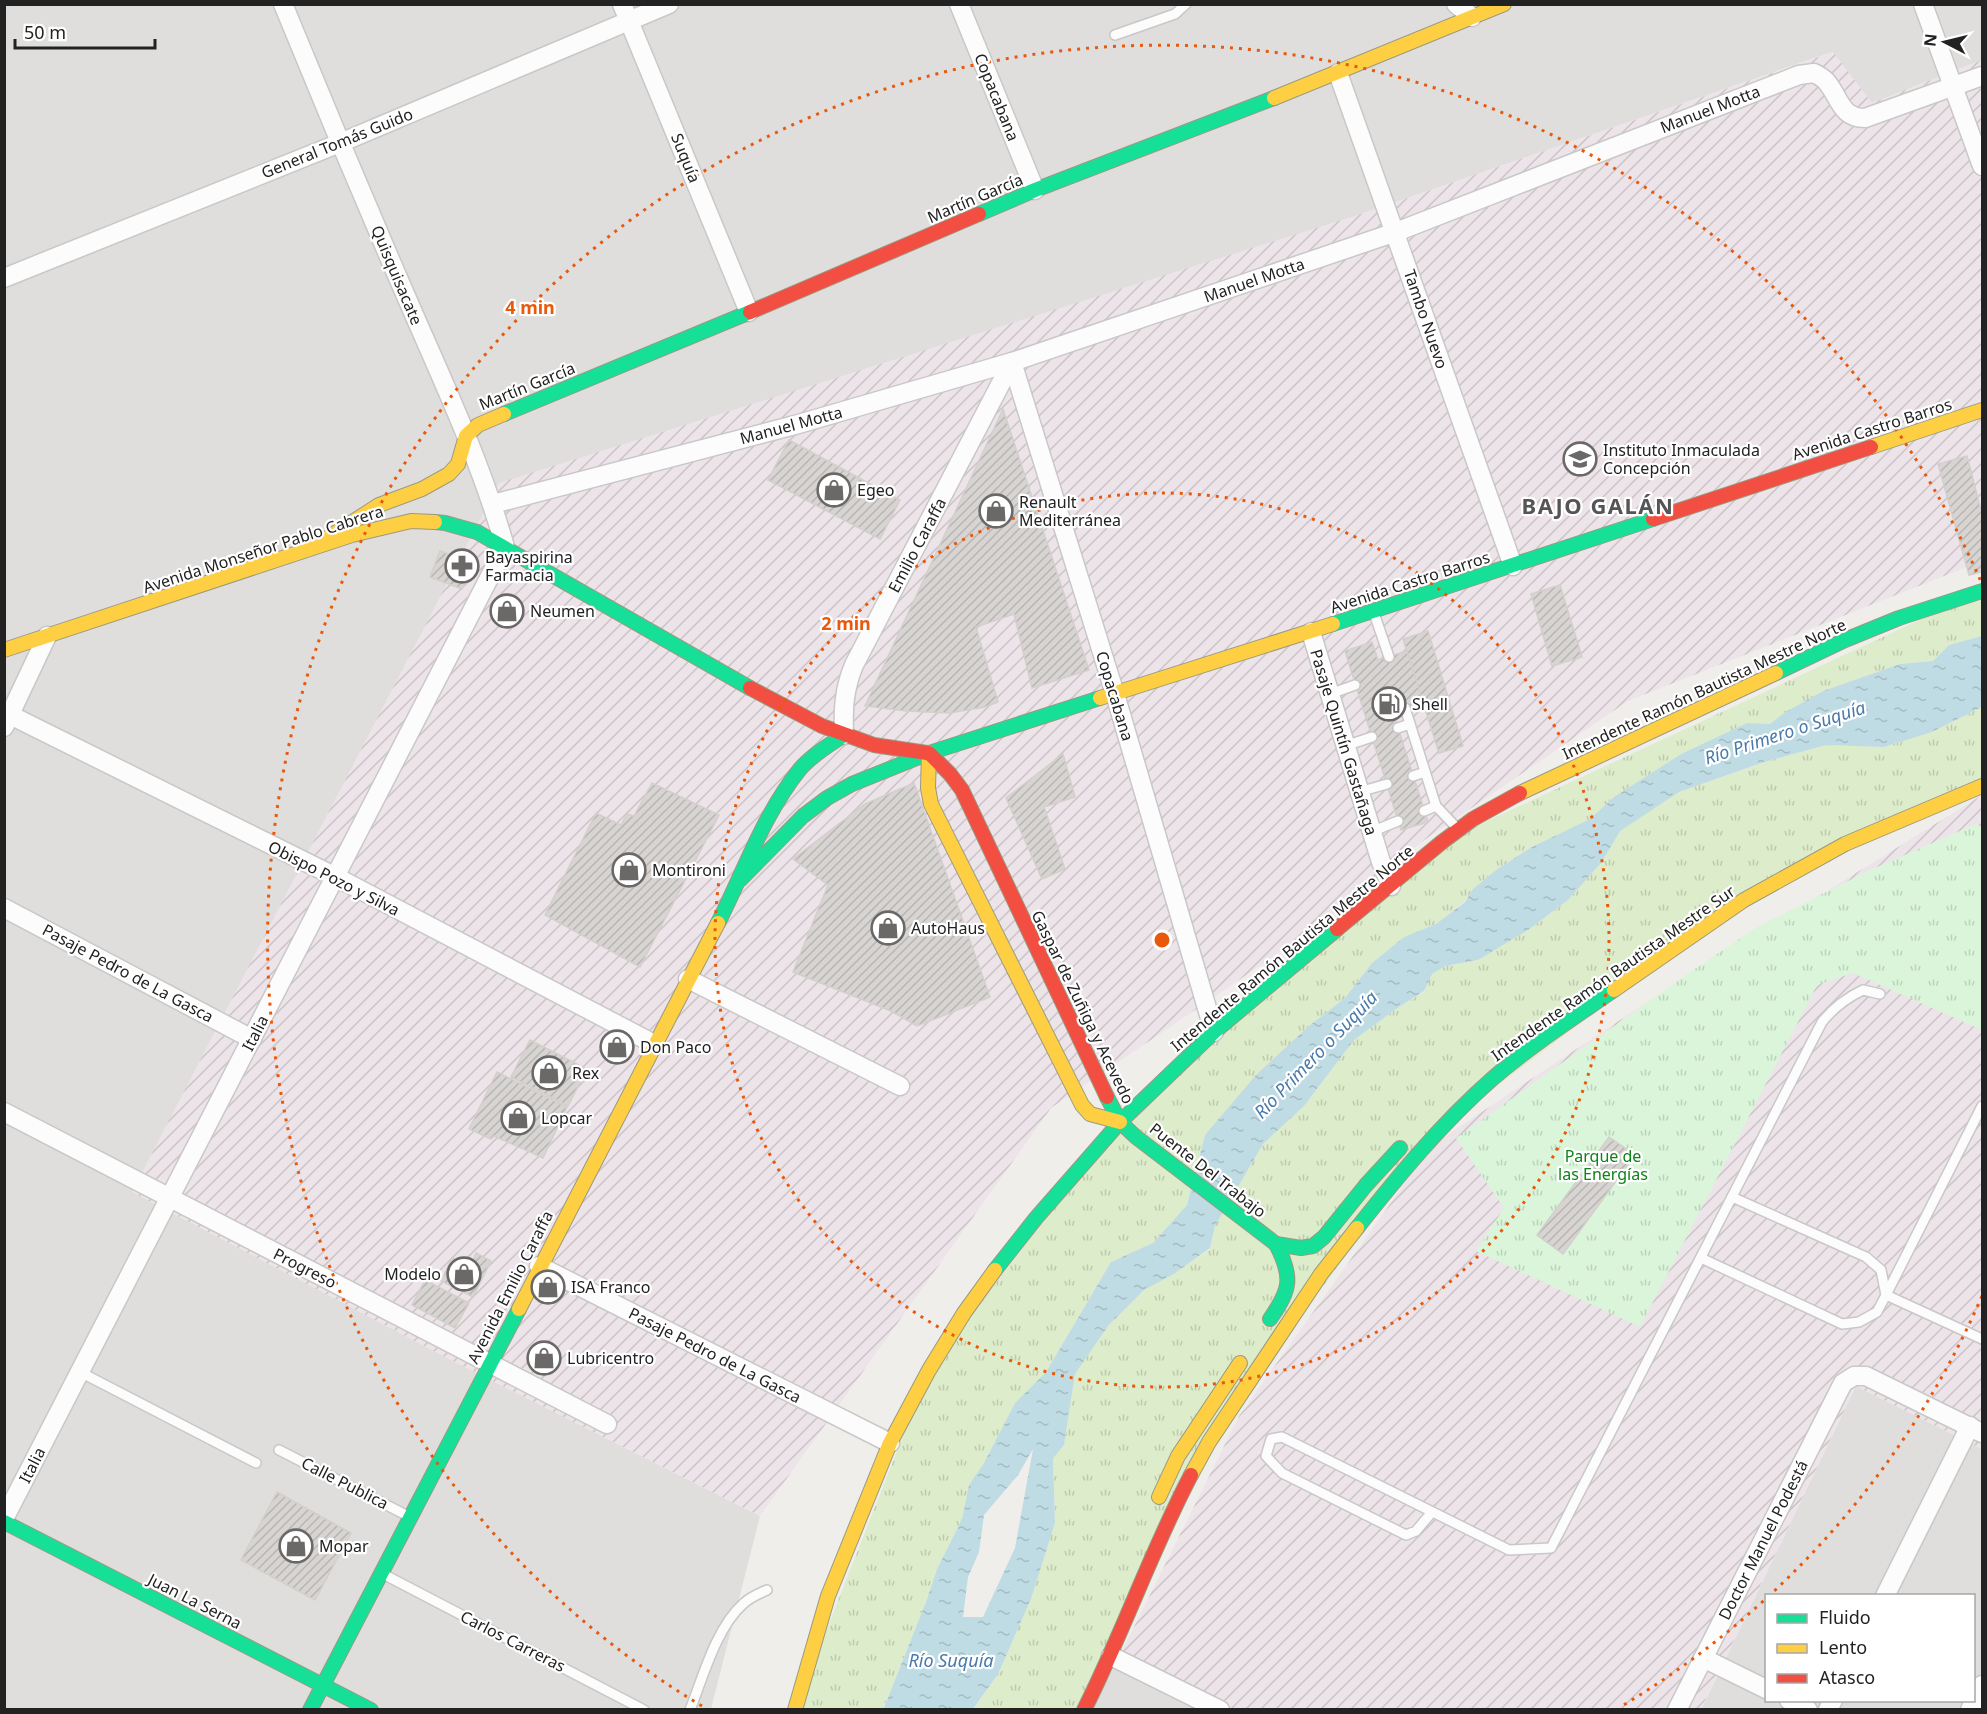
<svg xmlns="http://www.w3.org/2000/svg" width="1987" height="1714" viewBox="0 0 1987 1714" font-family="'Noto Sans',sans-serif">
<defs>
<pattern id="industrial-furrows" width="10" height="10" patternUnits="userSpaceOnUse" patternTransform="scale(1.5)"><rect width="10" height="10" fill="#ede4e9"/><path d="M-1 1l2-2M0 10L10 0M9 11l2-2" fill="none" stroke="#cbc3c8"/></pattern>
<pattern id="grass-tufts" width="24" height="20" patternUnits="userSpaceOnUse" patternTransform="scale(1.5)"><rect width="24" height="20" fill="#ddeccb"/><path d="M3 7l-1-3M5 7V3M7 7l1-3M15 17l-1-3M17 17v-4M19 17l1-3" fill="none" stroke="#bdcaae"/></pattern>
<pattern id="park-tufts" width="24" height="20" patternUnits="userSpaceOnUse" patternTransform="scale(1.5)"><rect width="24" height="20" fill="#daf5da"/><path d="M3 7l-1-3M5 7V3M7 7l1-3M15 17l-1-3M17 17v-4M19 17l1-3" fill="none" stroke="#bbd2bb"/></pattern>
<pattern id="water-ripples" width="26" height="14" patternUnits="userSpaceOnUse" patternTransform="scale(1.5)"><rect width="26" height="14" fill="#bfdbe3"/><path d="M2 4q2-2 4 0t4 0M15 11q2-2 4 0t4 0" fill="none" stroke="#a4bcc2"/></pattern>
<pattern id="building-hatch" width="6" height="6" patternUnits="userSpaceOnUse" patternTransform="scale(1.5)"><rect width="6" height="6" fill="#d7d4d2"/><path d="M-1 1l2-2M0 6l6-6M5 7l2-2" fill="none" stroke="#b8b6b4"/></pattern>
</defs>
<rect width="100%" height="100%" fill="#f0eeeb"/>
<g fill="#dfdedc" fill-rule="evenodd">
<path d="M5,5H1982V60L1872,103L1832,52L1361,214L132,1191L453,1361L760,1516L711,1709L5,1710Z"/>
<path d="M1856,1386L1982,1449V1709L1701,1710ZM1766,1596H1974V1700H1766Z"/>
<path d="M1118,1659L1210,1710H1092Z"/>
</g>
<g fill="url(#industrial-furrows)">
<path d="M1833,52L1872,103L1982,60V561L1628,701L1423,841L1324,922L1051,1108L760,1516L453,1361L132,1192L499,483L1361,214Z"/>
<path d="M1982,795V1449L1856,1386L1701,1709H1210L1118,1659L1239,1416L1432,1145L1641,1006Z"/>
</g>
<g fill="url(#grass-tufts)">
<path d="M1982,591V636L1949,645L1933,661L1900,664L1823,691L1784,713L1770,724L1747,723L1681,754L1614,797L1590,819L1532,847L1496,870L1473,889L1465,901L1436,924L1404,937L1372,963L1345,998L1309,1026L1205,1135L1187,1205L1153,1243L1111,1262L1046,1372L1015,1403L984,1463L969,1485L962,1519L937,1569L926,1602L883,1709L795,1710L929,1370L1120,1122L1442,842Z"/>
<path d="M1982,707V786L1744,900L1437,1131L1209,1442L1084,1709L973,1710L998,1674L1031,1599L1055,1523L1053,1458L1064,1445L1075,1374L1108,1326L1144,1290L1174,1274L1210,1249L1215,1226L1263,1144L1304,1106L1354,1040L1396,1009L1424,992L1431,974L1445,966L1478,960L1528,930L1568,900L1601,863L1619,831L1679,792L1764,762L1826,745L1884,747L1932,732Z"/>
</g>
<path fill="url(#park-tufts)" d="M1976,824L1982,827V1030L1853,973L1817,985L1640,1327L1476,1251L1504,1208L1456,1138L1689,973L1757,927L1868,871Z"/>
<path fill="url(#water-ripples)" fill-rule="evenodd" d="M1982,636V707L1932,732L1884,747L1826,745L1764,762L1679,792L1620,831L1601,863L1568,900L1528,930L1478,960L1445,966L1432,974L1424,991L1396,1009L1354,1040L1304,1106L1263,1144L1215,1226L1210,1248L1174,1274L1144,1290L1108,1326L1075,1374L1064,1445L1053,1458L1055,1523L1031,1599L998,1674L973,1709L883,1710L926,1602L937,1569L962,1519L969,1485L984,1463L1015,1403L1046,1372L1111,1262L1153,1243L1187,1205L1205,1135L1256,1075L1309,1026L1345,998L1372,963L1404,937L1436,924L1465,902L1473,889L1496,870L1532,847L1590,819L1614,797L1681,754L1747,723L1770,724L1784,713L1823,691L1900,664L1933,661L1949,645ZM1033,1449L1015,1548L983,1617H963L968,1577L979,1552L984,1515L1018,1475Z"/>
<g fill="url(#building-hatch)" stroke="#d3d0cc" stroke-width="1.5">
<path d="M1003,409L1089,670L1032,688L1014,614L976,627L998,702L985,707L949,713L906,711L865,706Z"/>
<path d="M789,440L900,500L880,539L768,480Z"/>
<path d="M1967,456L1982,514V572L1969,575L1938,464Z"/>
<path d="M440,551L473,563L462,589L430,577Z"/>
<path d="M1560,585L1582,657L1552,666L1531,594Z"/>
<path d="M1428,631L1463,746L1439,753L1403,639Z"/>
<path d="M1372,642L1378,660L1407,651L1423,702L1393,712L1428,822L1401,830L1345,651Z"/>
<path d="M1063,754L1075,797L1044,807L1065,869L1042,879L1006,798Z"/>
<path d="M652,783L719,815L640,967L545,915L596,813L621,825L627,814L634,816Z"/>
<path d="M914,783L990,997L917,1026L891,1011L793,972L828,885L793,859L865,804Z"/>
<path d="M530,1040L587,1069L568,1106L511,1077Z"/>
<path d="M497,1072L567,1107L543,1158L494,1136L491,1139L469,1129Z"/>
<path d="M1609,1137L1635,1155L1563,1254L1537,1235Z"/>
<path d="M476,1253L491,1261L473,1297L441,1281L452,1258L470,1267Z"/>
<path d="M425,1280L469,1303L455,1328L412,1305Z"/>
<path d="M277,1492L351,1533L315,1600L241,1560Z"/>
</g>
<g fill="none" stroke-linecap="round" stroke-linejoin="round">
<g stroke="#c9c8c7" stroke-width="12">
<g id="lane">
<path d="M1115,35L1175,14L1186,4"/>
<path d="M1374,613L1389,657"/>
<path d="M1330,694L1355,685"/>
<path d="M1405,708L1436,806L1457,828"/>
<path d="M1398,728L1410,724"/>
<path d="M1345,746L1372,737"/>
<path d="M1413,776L1425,772"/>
<path d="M1359,792L1387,784"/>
<path d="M1424,811L1436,806"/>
<path d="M1371,832L1398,821"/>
<path d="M1982,1106L1886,1295L1982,1339"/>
<path d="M1701,1258L1842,1324L1859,1322L1877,1312L1886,1295L1881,1270L1866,1257L1732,1197"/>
<path d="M80,1372L256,1463"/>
<path d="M279,1450L408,1516"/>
<path d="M1432,1512L1416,1531L1406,1535L1282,1473L1266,1456L1271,1439L1282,1437L1509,1550L1551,1548L1822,1022C1834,1007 1846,998 1863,990L1880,994"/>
<path d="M383,1574L644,1710"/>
<path d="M690,1710C703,1677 716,1628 743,1604C750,1597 758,1594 767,1590"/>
</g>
</g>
<g stroke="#c9c8c7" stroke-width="21">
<g id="street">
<path d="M622,4L749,312"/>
<path d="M959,4L1035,190"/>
<path d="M1456,4L1472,17"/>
<path d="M1923,4L1982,166"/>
<path d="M1338,73L1513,566"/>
<path d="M4,278L340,143L669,4"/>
<path d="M1012,362L1115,694L1214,1032"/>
<path d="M493,504L795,425L1012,362L1396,232L1799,75L1814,73C1818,75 1823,78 1826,81C1840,97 1840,118 1865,118L1982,76"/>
<path d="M1311,632L1381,862L1391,886"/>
<path d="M4,712L336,877L656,1045"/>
<path d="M4,727L47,636"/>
<path d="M844,735C843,709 844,689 854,665L1012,362"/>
<path d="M4,908L252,1039"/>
<path d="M688,979L900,1086"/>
<path d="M4,1112L607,1424"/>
<path d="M539,1266L890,1443"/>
<path d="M4,1519L505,547C482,465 446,388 412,310C368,209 325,107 283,4"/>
<path d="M1885,1596L1970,1426"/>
<path d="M1111,1656L1220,1710"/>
<path d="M1703,1658L1766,1689"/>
<path d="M1789,1700L1808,1710"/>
<path d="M1677,1710L1843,1383L1854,1376H1866L1982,1433"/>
<path d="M1828,1710L1833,1700"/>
<path d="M1970,1710L1982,1685"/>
</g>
</g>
<g stroke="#999a82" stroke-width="16">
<g id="fast">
<path d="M979,214L1035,190L1274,98"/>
<path d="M504,414L750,312"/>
<path d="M435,522L445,523L477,532L750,688"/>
<path d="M1333,624L1653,519"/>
<path d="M1776,673L1845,640L1899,618L1982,591"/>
<path d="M740,880L803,816L827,798L852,784L929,753L1100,698"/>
<path d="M718,923C744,872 763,815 800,769C812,755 829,745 844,735"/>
<path d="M1107,1097L1120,1122L1136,1137L1276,1244"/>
<path d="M1357,1228C1399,1175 1441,1124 1492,1079C1530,1046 1572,1019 1614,990"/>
<path d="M1276,1244L1301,1248L1313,1246L1324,1237L1366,1185L1400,1148"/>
<path d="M995,1270L1036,1218L1120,1122L1214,1032L1337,929"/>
<path d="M1270,1319C1291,1289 1293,1277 1276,1244"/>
<path d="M4,1522L371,1710"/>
<path d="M310,1710L519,1309"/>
</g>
</g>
<g stroke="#999a82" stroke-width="16">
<g id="slow">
<path d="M1274,98L1504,4"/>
<path d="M1871,447L1982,410"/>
<path d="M326,539L379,505L422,489L449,474L458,464L466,436L478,425L504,414"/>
<path d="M4,650L352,535L411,521L435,522"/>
<path d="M1100,698L1333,624"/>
<path d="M929,753L928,788L931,804L1082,1105L1090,1114L1120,1122"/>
<path d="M1520,793L1776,673"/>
<path d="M1614,990L1744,900L1845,844L1982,786"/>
<path d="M519,1309L718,923"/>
<path d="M1191,1475L1209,1442L1321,1274L1357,1228"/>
<path d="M1159,1497L1178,1456L1240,1363"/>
<path d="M795,1710L828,1596L890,1443L929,1370L964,1313L995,1270"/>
</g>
</g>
<g stroke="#999a82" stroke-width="16">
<g id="jam">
<path d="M750,312L979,214"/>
<path d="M1653,519L1871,447"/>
<path d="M750,688L822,726L874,745L927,753"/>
<path d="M929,753L950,774L962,790L1107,1097"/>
<path d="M1337,929L1442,842L1473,819L1520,793"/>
<path d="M1084,1710C1123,1633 1151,1551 1191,1475"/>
</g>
</g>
<use href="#lane" stroke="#fdfcfc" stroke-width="9"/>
<use href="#street" stroke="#fdfcfc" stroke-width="18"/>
<use href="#fast" stroke="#16e098" stroke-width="14"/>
<use href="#slow" stroke="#ffcf43" stroke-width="14"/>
<use href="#jam" stroke="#f24e42" stroke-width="14"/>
</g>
<g fill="none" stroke="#e8590c" stroke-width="3" stroke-dasharray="3 6">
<circle cx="1162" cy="940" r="447"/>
<path d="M1982 1296A894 894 0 0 1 1622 1706M702 1706A894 894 0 1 1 1982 584"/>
</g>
<defs>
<g id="school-ring" transform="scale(1.725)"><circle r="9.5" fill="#fff" stroke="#6a6968" stroke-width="1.5"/><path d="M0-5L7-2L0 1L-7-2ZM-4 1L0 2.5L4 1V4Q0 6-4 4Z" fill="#6a6968"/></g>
<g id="shop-ring" transform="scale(1.725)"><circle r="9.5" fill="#fff" stroke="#6a6968" stroke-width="1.5"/><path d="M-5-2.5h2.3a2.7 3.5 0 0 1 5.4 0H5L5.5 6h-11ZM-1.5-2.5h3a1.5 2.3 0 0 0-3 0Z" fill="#6a6968"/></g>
<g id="pharmacy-ring" transform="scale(1.725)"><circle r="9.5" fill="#fff" stroke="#6a6968" stroke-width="1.5"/><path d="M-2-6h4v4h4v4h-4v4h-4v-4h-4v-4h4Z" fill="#6a6968"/></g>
<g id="fuel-ring" transform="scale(1.725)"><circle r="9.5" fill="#fff" stroke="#6a6968" stroke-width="1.5"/><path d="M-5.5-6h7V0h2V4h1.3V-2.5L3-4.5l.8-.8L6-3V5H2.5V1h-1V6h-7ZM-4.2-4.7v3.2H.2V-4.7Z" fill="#6a6968"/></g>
</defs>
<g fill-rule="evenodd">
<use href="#school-ring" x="1580" y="459"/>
<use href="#shop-ring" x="834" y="490"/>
<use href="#shop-ring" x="996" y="511"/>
<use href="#pharmacy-ring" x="462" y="566"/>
<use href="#shop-ring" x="507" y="611"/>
<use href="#fuel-ring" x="1389" y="704"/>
<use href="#shop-ring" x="629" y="870"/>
<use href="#shop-ring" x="888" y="928"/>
<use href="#shop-ring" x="617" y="1047"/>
<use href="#shop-ring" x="549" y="1073"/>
<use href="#shop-ring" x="518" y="1118"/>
<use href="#shop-ring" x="464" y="1274"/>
<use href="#shop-ring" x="548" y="1287"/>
<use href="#shop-ring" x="544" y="1358"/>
<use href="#shop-ring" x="296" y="1546"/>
</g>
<g text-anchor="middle" stroke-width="4.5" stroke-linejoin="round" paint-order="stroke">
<g font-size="16" fill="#222" stroke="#fff">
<text transform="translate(997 97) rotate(68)" y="6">Copacabana</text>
<text transform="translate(1710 109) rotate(-21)" y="6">Manuel Motta</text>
<text transform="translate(337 143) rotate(-22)" y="6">General Tomás Guido</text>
<text transform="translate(686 158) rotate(68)" y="6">Suquía</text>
<text transform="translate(975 198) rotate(-23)" y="6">Martín García</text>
<text transform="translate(397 275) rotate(67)" y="6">Quisquisacate</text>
<text transform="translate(1254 280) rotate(-19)" y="6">Manuel Motta</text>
<text transform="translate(1426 319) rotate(71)" y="6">Tambo Nuevo</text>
<text transform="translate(527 386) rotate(-22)" y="6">Martín García</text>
<text transform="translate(791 425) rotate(-15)" y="6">Manuel Motta</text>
<text transform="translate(1872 429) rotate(-18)" y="6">Avenida Castro Barros</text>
<text transform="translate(917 545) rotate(-62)" y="6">Emilio Caraffa</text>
<text transform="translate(263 549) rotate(-18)" y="6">Avenida Monseñor Pablo Cabrera</text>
<text transform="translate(1410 582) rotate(-18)" y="6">Avenida Castro Barros</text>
<text transform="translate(1704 689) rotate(-25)" y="6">Intendente Ramón Bautista Mestre Norte</text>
<text transform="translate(1115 696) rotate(73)" y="6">Copacabana</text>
<text transform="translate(1344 742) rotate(73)" y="6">Pasaje Quintín Gastañaga</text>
<text transform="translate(334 878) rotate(27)" y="6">Obispo Pozo y Silva</text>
<text transform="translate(1292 948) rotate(-40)" y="6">Intendente Ramón Bautista Mestre Norte</text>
<text transform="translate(128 973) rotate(28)" y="6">Pasaje Pedro de La Gasca</text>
<text transform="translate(1613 973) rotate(-35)" y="6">Intendente Ramón Bautista Mestre Sur</text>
<text transform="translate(1083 1007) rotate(64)" y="6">Gaspar de Zuñiga y Acevedo</text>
<text transform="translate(255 1033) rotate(-63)" y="6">Italia</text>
<text transform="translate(1208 1170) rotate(38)" y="6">Puente Del Trabajo</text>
<text transform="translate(305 1268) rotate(27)" y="6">Progreso</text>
<text transform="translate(510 1287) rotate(-63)" y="6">Avenida Emilio Caraffa</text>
<text transform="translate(715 1355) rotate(27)" y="6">Pasaje Pedro de La Gasca</text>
<text transform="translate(32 1465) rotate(-63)" y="6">Italia</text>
<text transform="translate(345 1483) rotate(27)" y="6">Calle Publica</text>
<text transform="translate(1763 1540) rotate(-63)" y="6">Doctor Manuel Podestá</text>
<text transform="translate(195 1601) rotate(27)" y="6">Juan La Serna</text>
<text transform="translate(513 1641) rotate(27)" y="6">Carlos Carreras</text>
</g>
<g font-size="16" fill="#222" stroke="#fff" text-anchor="start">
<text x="1603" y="456">Instituto Inmaculada<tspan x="1603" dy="18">Concepción</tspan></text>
<text x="857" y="496">Egeo</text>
<text x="1019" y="508">Renault<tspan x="1019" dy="18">Mediterránea</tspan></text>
<text x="485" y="563">Bayaspirina<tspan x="485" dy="18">Farmacia</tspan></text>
<text x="530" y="617">Neumen</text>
<text x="1412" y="710">Shell</text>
<text x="652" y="876">Montironi</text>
<text x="911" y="934">AutoHaus</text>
<text x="640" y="1053">Don Paco</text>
<text x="572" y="1079">Rex</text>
<text x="541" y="1124">Lopcar</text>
<text x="441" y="1280" text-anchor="end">Modelo</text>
<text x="571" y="1293">ISA Franco</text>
<text x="567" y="1364">Lubricentro</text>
<text x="319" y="1552">Mopar</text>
</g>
<g font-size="16" fill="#0c8416" stroke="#fff">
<text x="1603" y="1162">Parque de<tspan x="1603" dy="18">las Energías</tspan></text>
</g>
<g font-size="18" font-style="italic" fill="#4a7aab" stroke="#fff">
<text transform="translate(1785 733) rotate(-18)" y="6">Río Primero o Suquía</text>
<text transform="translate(1316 1055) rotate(-46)" y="6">Río Primero o Suquía</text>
<text x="951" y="1667">Río Suquía</text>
</g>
<g font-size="22" font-weight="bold" letter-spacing="1.5" fill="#555" stroke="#fff">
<text x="1598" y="514">BAJO GALÁN</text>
</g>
</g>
<circle cx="1162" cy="940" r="9" fill="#e8590c" stroke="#fff" stroke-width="3"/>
<g font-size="18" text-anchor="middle" font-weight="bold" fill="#e8590c" stroke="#fff" stroke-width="4.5" stroke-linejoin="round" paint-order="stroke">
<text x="530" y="314">4 min</text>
<text x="846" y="630">2 min</text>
</g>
<rect width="1987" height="1714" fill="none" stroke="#222222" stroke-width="12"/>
<rect x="1765" y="1594" width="210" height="108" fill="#ffffff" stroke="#a7a7a7" stroke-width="1.5"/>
<rect x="1777" y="1614" width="30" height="9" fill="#16e098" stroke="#a7a7a7" stroke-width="1.5"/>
<text x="1819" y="1624" font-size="18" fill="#222222">Fluido</text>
<rect x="1777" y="1644" width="30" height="9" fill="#ffcf43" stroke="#a7a7a7" stroke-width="1.5"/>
<text x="1819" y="1654" font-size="18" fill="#222222">Lento</text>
<rect x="1777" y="1674" width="30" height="9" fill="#f24e42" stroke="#a7a7a7" stroke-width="1.5"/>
<text x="1819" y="1684" font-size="18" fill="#222222">Atasco</text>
<g transform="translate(1945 42) rotate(277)" stroke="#ffffff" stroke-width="4.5" paint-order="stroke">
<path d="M0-4.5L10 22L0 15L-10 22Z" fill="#222222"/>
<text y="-9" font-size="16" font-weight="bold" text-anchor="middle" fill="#222222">N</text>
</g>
<path d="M15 39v9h140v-9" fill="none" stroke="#222222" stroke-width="3"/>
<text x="24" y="39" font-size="18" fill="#222222" stroke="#ffffff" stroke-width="4.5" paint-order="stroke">50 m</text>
</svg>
